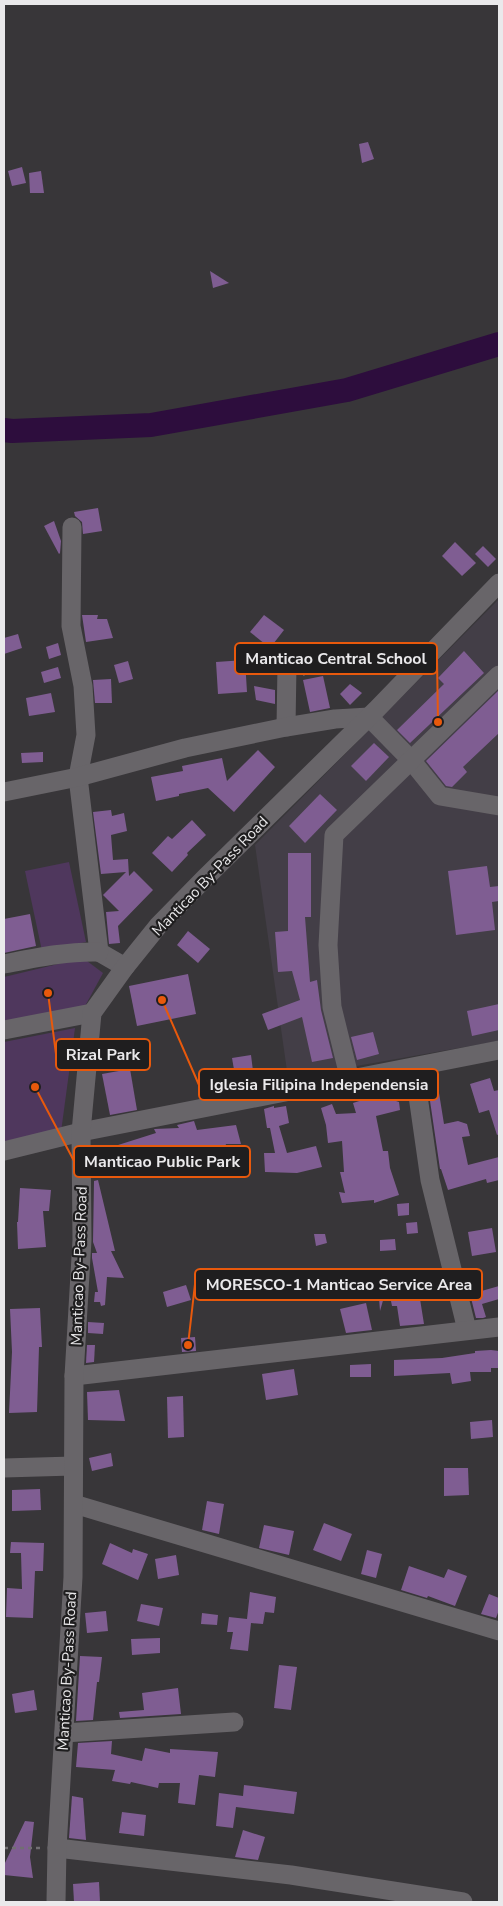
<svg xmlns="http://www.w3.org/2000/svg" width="503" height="1906" viewBox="0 0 503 1906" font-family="'Nunito Sans',sans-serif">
<rect width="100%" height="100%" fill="#383639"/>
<path fill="#433e47" d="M499,599V1041L288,1078L255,845Z"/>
<g fill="#4f375d">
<path d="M69,862L86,942L42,951L25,871Z"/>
<path d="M83,958L103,973L84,1008L4,1023V977Z"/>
<path d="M75,1028L61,1132L4,1147V1042Z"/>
</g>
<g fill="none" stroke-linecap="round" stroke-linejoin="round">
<path stroke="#2d0d3d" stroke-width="24" d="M4,430L12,431L151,425L347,390L499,344"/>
</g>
<g fill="#7f5d92">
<path d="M368,142L374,159L362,163L359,144Z"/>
<path d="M22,167L26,183L12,186L8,171Z"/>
<path d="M41,171L44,193H30L29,173Z"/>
<path d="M210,271L229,283L213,288Z"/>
<path d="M98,508L102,531L83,534L82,522L75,516L74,512Z"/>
<path d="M54,521L61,541L60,553L59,554L44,526Z"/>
<path d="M455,542L476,563L462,576L442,556Z"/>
<path d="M483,546L496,559L488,567L475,554Z"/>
<path d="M82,615H98L97,619H107L113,638L86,642Z"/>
<path d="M264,615L284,630L270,648L250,632Z"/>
<path d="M18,634L22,648L4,654V638Z"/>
<path d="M58,643L61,655L49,659L46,647Z"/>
<path d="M464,651L484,673L410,743L397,730L444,684L438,678Z"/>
<path d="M245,660L247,692L218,694L216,662Z"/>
<path d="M128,661L133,679L119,683L114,665Z"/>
<path d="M58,667L61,678L44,683L41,672Z"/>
<path d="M323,676L330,708L310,712L303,680Z"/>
<path d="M111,679L112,703H95L93,680Z"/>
<path d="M350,684L362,693L350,705L340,694Z"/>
<path d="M254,686L275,690V704L256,700Z"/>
<path d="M499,690V733L463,767L467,772L452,787L446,786L426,761Z"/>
<path d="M51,693L55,712L29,716L26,698Z"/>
<path d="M374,743L389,757L366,781L351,766Z"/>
<path d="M258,750L275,767L234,812L208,788L179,794V796L156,801L151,777L183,771L182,766L222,758L227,781Z"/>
<path d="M43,752V762L22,763L21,753Z"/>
<path d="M320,794L337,810L305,843L289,826Z"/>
<path d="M111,810L112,816L124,813L127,831L111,835L113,860L128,859L129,876L134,871L153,890L118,926L120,943L109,944L106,912L119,911L103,895L126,872L101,874L93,812Z"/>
<path d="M192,820L206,835L187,853L188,855L172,872L152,853L168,836L172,839Z"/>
<path d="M288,853H311V917H305L310,982L317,980L321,1010L333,1058L312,1062L302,1017L268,1030L262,1014L300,1000L292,971L278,972L275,932L288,931Z"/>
<path d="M487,866L490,887L499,886V901L492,902L495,930L456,935L448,871Z"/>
<path d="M30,914L36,946L4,953V919Z"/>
<path d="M188,931L210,949L198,963L177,945Z"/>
<path d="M188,974L196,1014L137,1026L129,986Z"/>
<path d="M499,1004V1030L472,1036L467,1011Z"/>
<path d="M373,1032L379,1054L357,1060L351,1037Z"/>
<path d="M251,1055L254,1079L236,1081L232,1058Z"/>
<path d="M130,1069L137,1110L110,1115L102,1074Z"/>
<path d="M490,1078L494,1091L499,1090V1134L497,1135L489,1110L479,1113L470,1084Z"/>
<path d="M439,1093L444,1124L458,1121L467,1124L470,1136L462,1137L468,1165L499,1157V1180L487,1183L486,1179L448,1190L441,1169H440L429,1094Z"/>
<path d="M378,1095L399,1102L400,1110L376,1116L383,1151H388L390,1168L399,1195L374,1203V1200L342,1203L339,1192L345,1193L340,1172H344L342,1141L328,1143L326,1125L321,1108L332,1104L336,1114L356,1113L353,1103Z"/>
<path d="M274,1106V1108L286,1106L289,1123L279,1126L287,1153L316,1146L322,1167L297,1173L265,1172L264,1153H275L270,1128H267L264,1109Z"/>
<path d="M194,1121L197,1130L236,1125L241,1144H226L217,1173L199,1164L195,1152L164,1160L160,1149L101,1169L96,1152L156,1133L154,1129L179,1128L177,1125Z"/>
<path d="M98,1180L115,1251H111L124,1278L107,1277L105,1305L101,1306L100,1302H94L95,1292H98L92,1258V1253H97L93,1242L94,1181Z"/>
<path d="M20,1188L51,1190L49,1211H43L46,1247L18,1249L17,1222H18Z"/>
<path d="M409,1203V1215L398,1216L397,1204Z"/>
<path d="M417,1222L418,1233L407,1234L406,1223Z"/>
<path d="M492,1228L496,1252L472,1256L468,1232Z"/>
<path d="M314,1234H325L327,1243L316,1246Z"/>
<path d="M395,1239L396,1250L380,1251V1240Z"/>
<path d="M374,1270L391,1273L388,1283L416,1274L424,1324L400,1326L397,1306H392L390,1296L384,1297L380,1311L379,1298L375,1299L371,1287L377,1285Z"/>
<path d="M474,1280L478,1292L499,1286V1299L482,1304L486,1317L483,1318H476L467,1282Z"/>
<path d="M186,1285L191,1300L167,1307L163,1292Z"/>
<path d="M366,1303L372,1330L346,1333L340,1309Z"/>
<path d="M40,1308L42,1347H39L37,1412L9,1413L12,1352L10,1309Z"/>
<path d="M88,1322L104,1323L103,1334L88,1333Z"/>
<path d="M195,1337L196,1351L182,1352L181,1338Z"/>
<path d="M87,1345H95L94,1362L86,1363Z"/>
<path d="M491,1350L499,1351V1368H491V1372H470L471,1381L452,1384L450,1373L394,1376V1360L442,1358L475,1353V1351Z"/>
<path d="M371,1364V1377H350V1365Z"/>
<path d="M294,1369L298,1395L266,1400L262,1374Z"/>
<path d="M119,1390L125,1421L88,1420L87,1392Z"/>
<path d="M183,1396L184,1437L168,1438L167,1397Z"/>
<path d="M492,1420L493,1437L471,1439L470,1422Z"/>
<path d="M111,1453L113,1466L92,1471L89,1458Z"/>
<path d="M444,1468H468L469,1495L444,1496Z"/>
<path d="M40,1489L41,1510L12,1511V1490Z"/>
<path d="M207,1501L224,1504L219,1534L202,1530Z"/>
<path d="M324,1523L352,1534L341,1561L313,1550Z"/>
<path d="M264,1525L294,1531L289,1555L259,1548Z"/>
<path d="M11,1542L44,1543L43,1571H35L33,1618L6,1617L7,1588L22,1589L21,1553H10Z"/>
<path d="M110,1543L132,1553L133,1549L148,1554L138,1580L102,1564Z"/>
<path d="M367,1550L382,1554L376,1578L361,1574Z"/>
<path d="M176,1555L179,1575L158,1579L155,1559Z"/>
<path d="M409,1566L444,1578L448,1569L467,1576L455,1606L428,1596L427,1598L401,1590Z"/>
<path d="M250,1592L276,1597L274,1613L265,1612L263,1624L251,1623L248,1651L230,1649L233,1632H227L229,1617L247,1619Z"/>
<path d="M489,1594L499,1598V1610L496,1618L481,1614Z"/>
<path d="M141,1604L163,1608L159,1626L137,1621Z"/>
<path d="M106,1611L108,1631L87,1633L85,1613Z"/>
<path d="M202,1613L218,1615L217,1625L201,1624Z"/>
<path d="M160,1638V1653L132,1655L131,1639Z"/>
<path d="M80,1656L102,1657L99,1682H97L93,1720L76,1721Z"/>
<path d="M279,1665L297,1667L291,1710L274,1708Z"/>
<path d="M178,1688L181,1714L120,1718L119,1712L144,1710L142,1693Z"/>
<path d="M34,1690L37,1710L15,1713L12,1694Z"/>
<path d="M112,1741L111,1754L142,1761L145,1748L170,1753V1749L218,1752L215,1777L199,1775L195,1805L178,1803L180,1783H159L158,1788L131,1782L130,1784L112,1781L115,1770L76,1767L78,1743Z"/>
<path d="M244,1785L297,1792L294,1814L236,1807L233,1828L216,1826L219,1793L243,1796Z"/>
<path d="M72,1796L83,1798L86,1840L69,1838Z"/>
<path d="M122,1812L146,1815L144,1836L119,1833Z"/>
<path d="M25,1821L34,1822L30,1857L33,1878L4,1875V1865Z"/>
<path d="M243,1830L265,1837L258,1860L235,1857Z"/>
<path d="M99,1882L100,1902H74L73,1884Z"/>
</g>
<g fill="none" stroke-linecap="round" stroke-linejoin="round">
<g stroke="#716f72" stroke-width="2.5" stroke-dasharray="4 4" stroke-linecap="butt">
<path d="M303,675L312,668"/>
<path d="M4,1848H43"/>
</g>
<g stroke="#686569" stroke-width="19">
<path d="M72,527L71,626L83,686L86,735L78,777L99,952L125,967"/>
<path d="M286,727L287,665"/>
<path d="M4,792L78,777L185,748L286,727L335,719L369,717L411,760L440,796L499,806"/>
<path d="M4,964C35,958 67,951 99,952"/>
<path d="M4,1030L92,1013"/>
<path d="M414,1068L430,1180L467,1330"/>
<path d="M350,1080L332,1007L328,945L334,835L499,675"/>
<path d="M4,1151L81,1132L499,1050"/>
<path d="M74,1376L499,1327"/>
<path d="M4,1468L73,1466"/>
<path d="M74,1504L499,1631"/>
<path d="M64,1733L234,1722"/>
<path d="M57,1848L291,1875L463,1902"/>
<path d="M56,1902L57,1848L73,1577L74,1376L82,1240L81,1132L92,1013L125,967L158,926L205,878L376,710L499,583"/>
</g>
</g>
<g text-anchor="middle" stroke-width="4.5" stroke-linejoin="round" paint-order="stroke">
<g font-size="15" fill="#eae9eb" stroke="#1f1e1f">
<text transform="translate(210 876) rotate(-46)" y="5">Manticao By-Pass Road</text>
<text transform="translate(79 1266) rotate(-88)" y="5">Manticao By-Pass Road</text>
<text transform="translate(67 1671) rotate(-87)" y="5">Manticao By-Pass Road</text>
</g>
</g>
<path fill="none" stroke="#e8590c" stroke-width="2" d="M438 722L437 659M48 993L56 1054M162 1000L199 1085M35 1087L74 1161M188 1345L195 1284"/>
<g fill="#e8590c" stroke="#1f1e1f" stroke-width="2">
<circle cx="438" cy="722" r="5"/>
<circle cx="48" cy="993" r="5"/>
<circle cx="162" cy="1000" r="5"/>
<circle cx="35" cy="1087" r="5"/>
<circle cx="188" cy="1345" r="5"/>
</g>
<g fill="#1f1e1f" stroke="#e8590c" stroke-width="2">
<rect x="235" y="643" width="202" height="31" rx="5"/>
<rect x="56" y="1039" width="94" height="31" rx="5"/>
<rect x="199" y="1069" width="239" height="31" rx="5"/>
<rect x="74" y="1146" width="176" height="31" rx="5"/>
<rect x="195" y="1269" width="287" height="31" rx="5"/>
</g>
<g font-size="16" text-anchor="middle" font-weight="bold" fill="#eae9eb">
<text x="336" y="664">Manticao Central School</text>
<text x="103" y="1060">Rizal Park</text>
<text x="319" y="1090">Iglesia Filipina Independensia</text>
<text x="162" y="1167">Manticao Public Park</text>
<text x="339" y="1290">MORESCO-1 Manticao Service Area</text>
</g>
<rect width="503" height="1906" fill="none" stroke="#eae9eb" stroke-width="10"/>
</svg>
